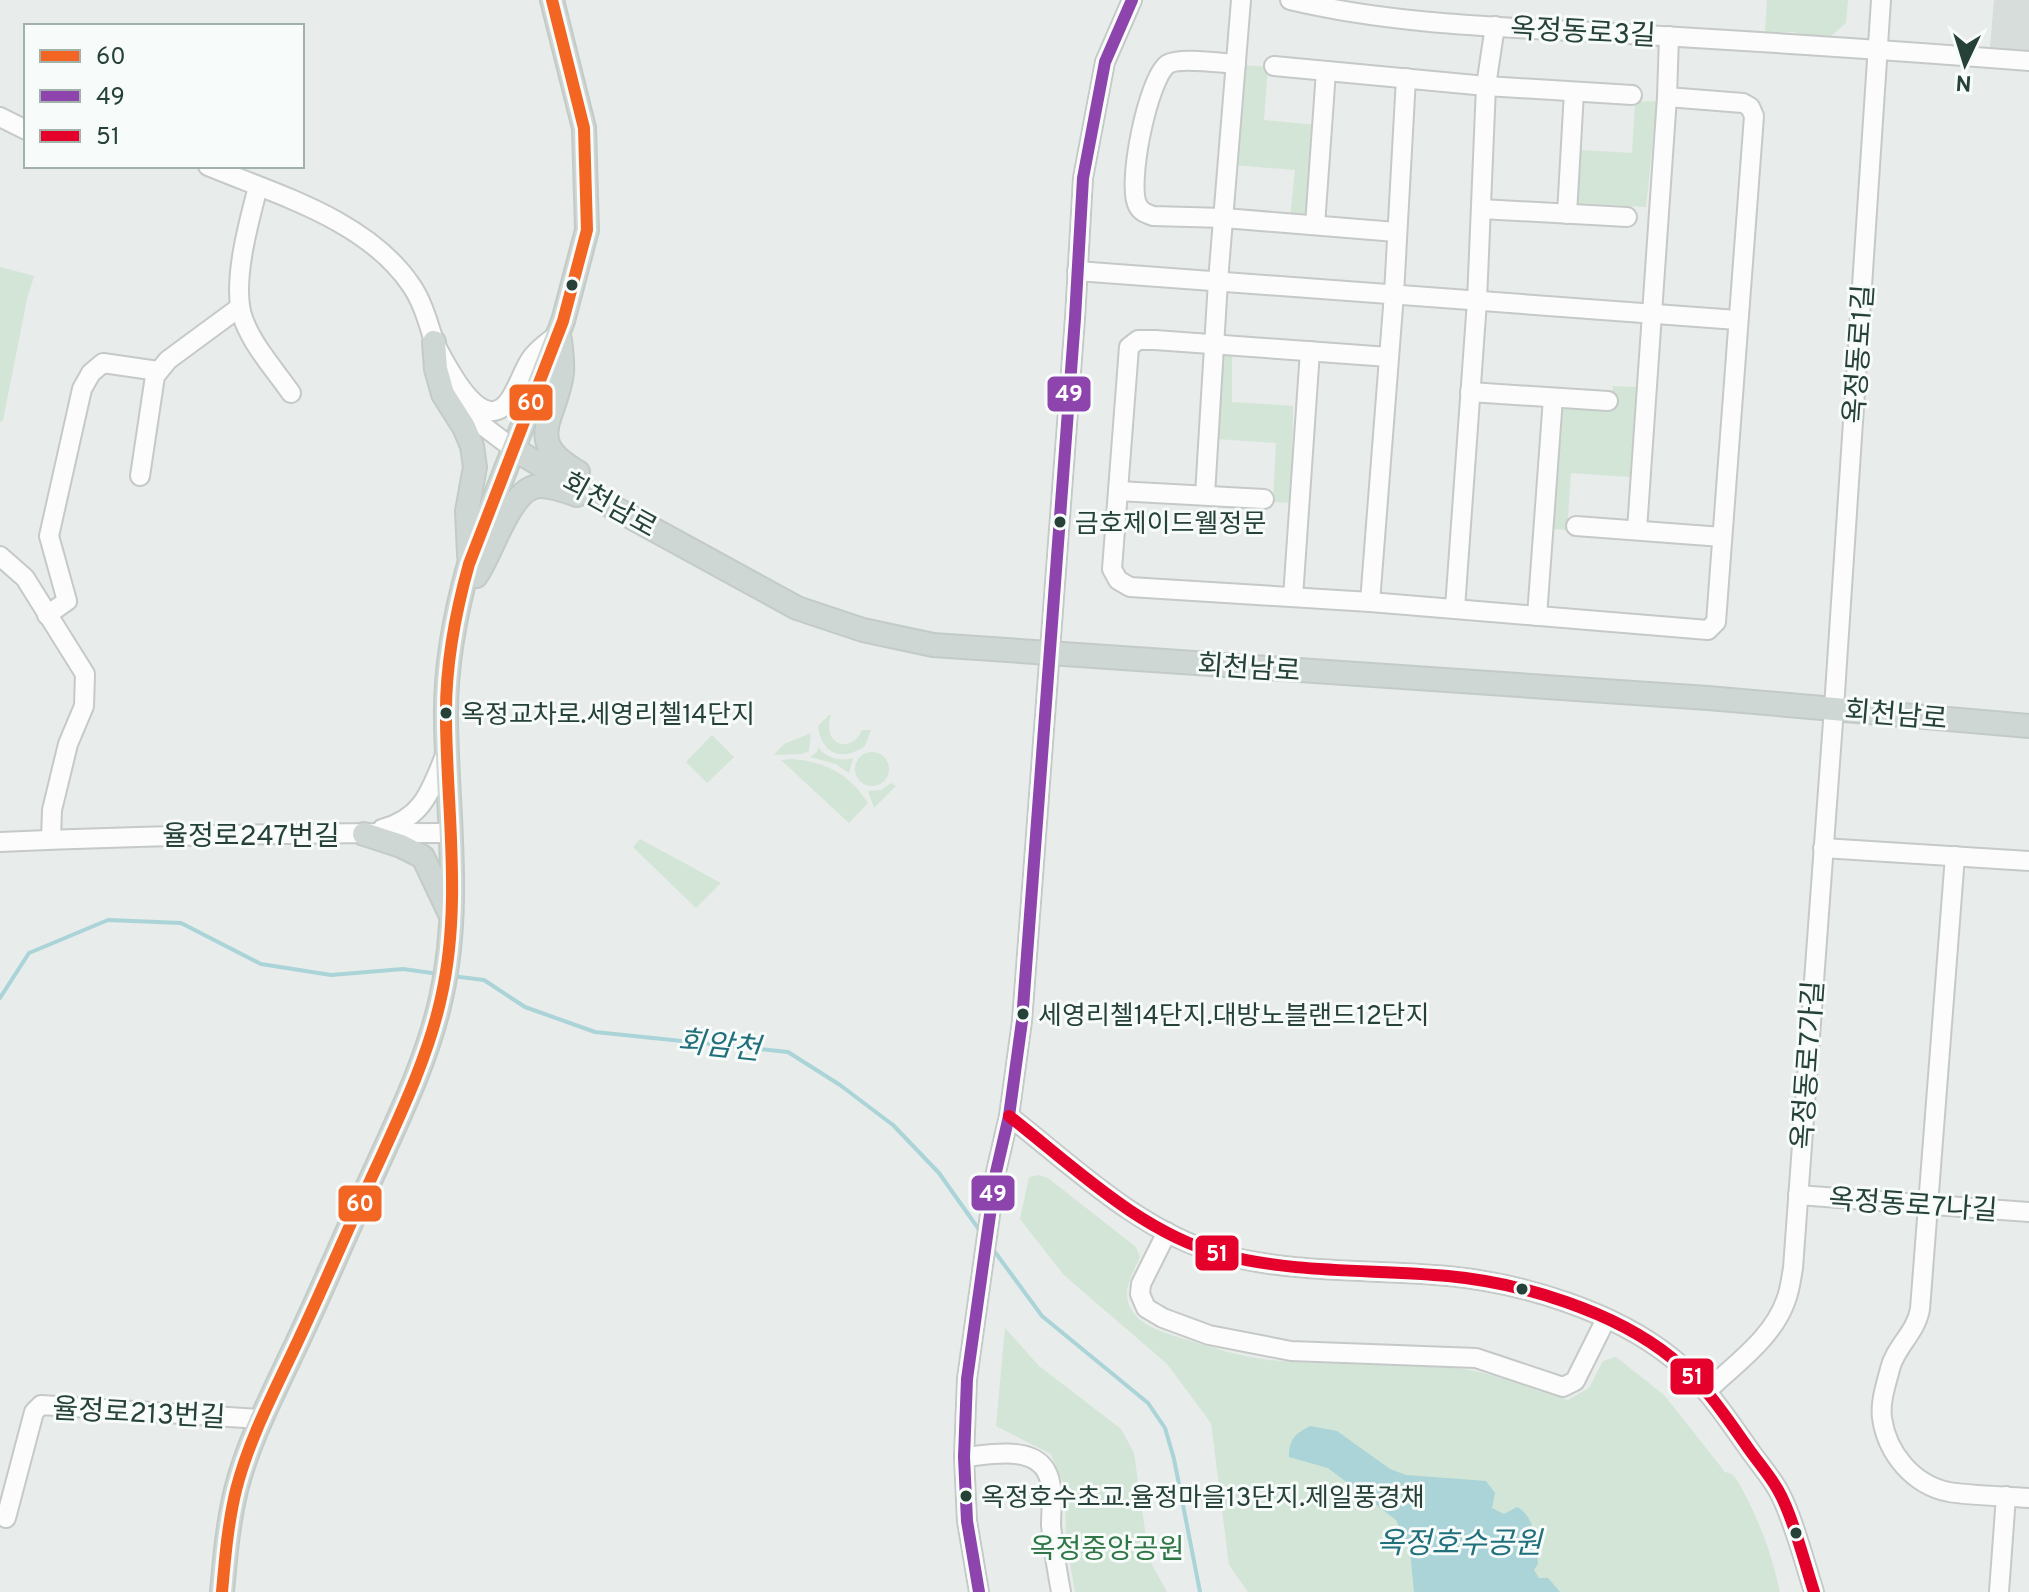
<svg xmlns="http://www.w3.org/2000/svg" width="2029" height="1592" viewBox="0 0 2029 1592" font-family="Overpass,'Noto Sans KR',sans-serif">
<rect width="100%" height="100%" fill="#e8ecea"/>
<path fill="#d6ddda" d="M1994,0H2029V51L1990,48Z"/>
<g fill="#d2e5d7">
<path d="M1767,0H1848L1846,23L1831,36L1796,35L1795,32L1768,33L1765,30Z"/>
<path d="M1243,65L1268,67L1264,120L1317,125L1310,221L1290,218L1295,170L1233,165Z"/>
<path d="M1657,101L1646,207L1576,203L1580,150L1632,153L1635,102Z"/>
<path d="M0,267L34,276L27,299L3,420L0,422Z"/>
<path d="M1221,352L1232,355V402L1293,406L1292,503L1273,502L1276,443L1216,439Z"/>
<path d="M1613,386L1636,387L1630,477L1571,473L1567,530L1551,529L1559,406L1611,409Z"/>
<path d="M829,715H831C821,745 852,755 862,730H871L865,746C841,762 822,754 818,726Z"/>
<path d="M811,733L809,751L802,754L774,755L784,744Z"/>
<path d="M712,735L734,757L707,783L686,762Z"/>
<path d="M818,747C826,758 840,762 853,758L849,773L836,764L810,757L817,752Z"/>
<circle cx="872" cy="769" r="17"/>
<path d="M791,759C825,761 849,774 868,803L849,823L781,760Z"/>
<path d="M891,783L896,786L874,808L868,791L881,790Z"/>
<path d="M640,839L721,883L696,908L633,847Z"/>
<path d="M1038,1175L1048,1178L1136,1247L1140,1257C1134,1271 1124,1286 1128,1302C1134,1324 1162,1332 1181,1338C1210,1347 1239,1356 1269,1360C1330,1367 1391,1361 1451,1367C1493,1372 1528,1388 1568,1400L1589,1388L1603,1361L1616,1357L1664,1395L1725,1472L1732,1474L1737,1480C1758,1517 1771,1551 1780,1592H1248L1229,1565L1211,1423L1167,1364L1064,1275L1020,1219L1029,1177Z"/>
<path d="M1005,1328L1039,1366L1121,1429L1134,1453L1149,1559L1167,1592H1075L1066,1541L1065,1488L1051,1454L996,1426Z"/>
</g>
<path fill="#aad4d8" d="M1310,1426L1337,1431L1390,1469L1406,1475L1486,1481L1495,1493L1492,1508L1504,1514L1517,1507C1536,1517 1536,1544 1538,1564L1534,1570L1539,1578H1548L1560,1592H1414L1410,1550L1396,1520L1328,1468L1289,1457C1289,1439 1295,1434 1310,1426Z"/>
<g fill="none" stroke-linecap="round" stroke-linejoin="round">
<g stroke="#aad4d8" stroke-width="4">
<path d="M452,976L484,980L525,1007L595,1032L788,1052L840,1085L893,1125L939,1173L980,1231"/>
<path d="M0,998L29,953L108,920L181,923L261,964L331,975L403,969L439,974"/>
<path d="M992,1248L1042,1316L1148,1403L1165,1428L1174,1459L1200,1592"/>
</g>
<g stroke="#c5c9c7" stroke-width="22">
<g id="minor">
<path d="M1290,0C1395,25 1503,27 1610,33C1750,41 1889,50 2029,61"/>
<path d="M1236,64C1220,63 1180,57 1168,64C1148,77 1126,186 1138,206C1141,212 1147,214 1153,216L1224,218L1396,232"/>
<path d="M1274,66L1486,86L1632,95"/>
<path d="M0,117L26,130"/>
<path d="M208,166C278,195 367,220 411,285C425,305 430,331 438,353"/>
<path d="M258,187C249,221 230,288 244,321C254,347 275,370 291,393"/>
<path d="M1481,209L1627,217"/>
<path d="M1567,214L1574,92"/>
<path d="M1315,225L1326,71"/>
<path d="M1077,271L1737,320"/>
<path d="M435,344C445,362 482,441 510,399C518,387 522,373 530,360C536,350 548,342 557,335"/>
<path d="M1389,357L1155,340H1138L1129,347L1112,569L1118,580L1130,587L1370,602L1708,630L1716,622L1754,116L1750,107L1743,103L1667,97"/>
<path d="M1470,392L1608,401"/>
<path d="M456,399L465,412L515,450"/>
<path d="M140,476L155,376L168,360L240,307"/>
<path d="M1118,491L1264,499"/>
<path d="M1205,495L1218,281L1241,0"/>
<path d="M1576,526L1722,537"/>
<path d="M1637,530L1667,97L1669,36"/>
<path d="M0,556L25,578L85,674L84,706L68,744L52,810L51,839"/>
<path d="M1293,597L1310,351"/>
<path d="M1370,602L1394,294L1406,78"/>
<path d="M1455,608L1477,301L1486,86L1495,26"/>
<path d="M47,615L67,601L49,536L82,389L91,373L103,363L158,371"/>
<path d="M1537,616L1553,398"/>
<path d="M382,829C424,818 431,789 446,753"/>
<path d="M0,842C150,835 300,833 451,833"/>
<path d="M1823,848L2029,861"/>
<path d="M1955,856L1920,1309C1916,1333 1895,1347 1890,1369C1886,1385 1880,1401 1882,1418C1887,1453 1913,1485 1949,1492C1974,1496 2003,1496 2029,1498"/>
<path d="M1009,1116C1073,1166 1140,1232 1220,1254C1294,1274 1372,1269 1448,1276C1522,1283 1614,1311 1672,1358C1703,1382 1724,1414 1746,1445C1756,1460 1769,1474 1778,1490C1792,1514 1805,1564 1814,1592"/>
<path d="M1798,1195L2029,1212"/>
<path d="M1167,1232L1141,1284L1140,1294L1146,1308L1163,1318L1209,1335L1291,1351L1476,1358L1563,1387L1575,1381L1606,1319"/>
<path d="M1707,1391C1735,1364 1773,1338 1786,1300C1790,1290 1791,1279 1793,1268L1834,708L1881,0"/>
<path d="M964,1457C989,1455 1036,1444 1048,1475C1054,1490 1051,1509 1051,1525C1053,1547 1057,1570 1061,1592"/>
<path d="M6,1518L34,1412L41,1405L261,1419"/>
<path d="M979,1592L967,1521L964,1457L967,1379L996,1172L1009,1116L1022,1021L1075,318L1083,178L1105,62L1132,0"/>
<path d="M1999,1592L2006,1496"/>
</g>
</g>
<g stroke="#c3cbc8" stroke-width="26">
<g id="major">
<path d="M560,340C561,350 563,362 562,373C556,420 522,440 578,472"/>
<path d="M434,342L436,369L443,394L464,427L472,446L475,467L467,511L469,555"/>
<path d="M515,450L609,505L797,608L863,630L933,645L1708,698L2029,726"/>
<path d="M476,576C492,555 510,486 540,486C552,486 566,491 577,495"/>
<path d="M364,834L401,846L423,857L450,914"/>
<path d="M222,1592C225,1558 228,1523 236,1490C249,1439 274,1392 296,1345C324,1286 349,1226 376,1168C401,1113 428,1057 441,998C462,906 447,813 446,720C445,667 455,614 469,564L563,321L587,230L584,128L552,0"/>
</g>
</g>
<use href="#minor" stroke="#fcfcfc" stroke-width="18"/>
<use href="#major" stroke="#cfd7d4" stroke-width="22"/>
<g stroke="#f7fbf9" stroke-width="18">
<path id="bus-1" d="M222,1592C225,1558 228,1523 236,1490C249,1439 274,1392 296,1345C324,1286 349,1226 376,1168C401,1113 428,1057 441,998C462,906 447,813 446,720C445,667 455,614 469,564L563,321L587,230L584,128L552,0"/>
</g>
<g stroke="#f7fbf9" stroke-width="18">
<path id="bus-2" d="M979,1592L967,1521L964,1457L967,1379L996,1172L1009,1116L1022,1021L1075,318L1083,178L1105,62L1132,0"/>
</g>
<g stroke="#f7fbf9" stroke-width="18">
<path id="bus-3" d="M1009,1116C1073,1166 1140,1232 1220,1254C1294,1274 1372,1269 1448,1276C1522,1283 1614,1311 1672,1358C1703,1382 1724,1414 1746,1445C1756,1460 1769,1474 1778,1490C1792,1514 1805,1564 1814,1592"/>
</g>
<use href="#bus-1" stroke="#f26522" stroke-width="12"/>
<use href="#bus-2" stroke="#8e44ad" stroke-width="12"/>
<use href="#bus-3" stroke="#e4002b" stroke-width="12"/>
</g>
<g fill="#254138" stroke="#f7fbf9" stroke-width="3">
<circle cx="572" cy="285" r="7"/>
<circle cx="1060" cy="522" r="7"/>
<circle cx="446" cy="713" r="7"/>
<circle cx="1023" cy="1014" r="7"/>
<circle cx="1522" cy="1289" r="7"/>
<circle cx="966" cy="1496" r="7"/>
<circle cx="1796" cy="1533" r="7"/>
</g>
<g text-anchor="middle" stroke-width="6" stroke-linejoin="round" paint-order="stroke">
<g font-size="26" fill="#254138" stroke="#f7fbf9" text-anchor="start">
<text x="1075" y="532">금호제이드웰정문</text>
<text x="461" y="723">옥정교차로.세영리첼14단지</text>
<text x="1038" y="1024">세영리첼14단지.대방노블랜드12단지</text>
<text x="981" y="1506">옥정호수초교.율정마을13단지.제일풍경채</text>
</g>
<g font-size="28" fill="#254138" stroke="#f7fbf9">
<text transform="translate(1583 31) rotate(3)" y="10">옥정동로3길</text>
<text transform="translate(1858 354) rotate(-86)" y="10">옥정동로1길</text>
<text transform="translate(610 504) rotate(29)" y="10">회천남로</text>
<text transform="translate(1249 667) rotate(4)" y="10">회천남로</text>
<text transform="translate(1896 714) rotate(5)" y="10">회천남로</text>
<text x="251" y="845">율정로247번길</text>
<text transform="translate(1807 1065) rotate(-86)" y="10">옥정동로7가길</text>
<text transform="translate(1913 1204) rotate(4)" y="10">옥정동로7나길</text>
<text transform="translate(139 1412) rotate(3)" y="10">율정로213번길</text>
</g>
<g font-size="28" fill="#307748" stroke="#f7fbf9">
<text x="1107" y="1558">옥정중앙공원</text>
</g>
<g font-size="30" font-style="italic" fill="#20707c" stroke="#f7fbf9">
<text transform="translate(719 1045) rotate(6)" y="10">회암천</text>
<text x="1459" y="1553">옥정호수공원</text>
</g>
</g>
<g stroke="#f7fbf9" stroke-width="3">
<rect x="1046" y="375" width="46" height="38" rx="8" fill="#8e44ad"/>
<rect x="508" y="383" width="46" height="39" rx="8" fill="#f26522"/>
<rect x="970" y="1174" width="46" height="38" rx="8" fill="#8e44ad"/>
<rect x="337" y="1184" width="46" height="39" rx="8" fill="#f26522"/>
<rect x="1194" y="1234" width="46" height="38" rx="8" fill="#e4002b"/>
<rect x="1669" y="1357" width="46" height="39" rx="8" fill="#e4002b"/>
</g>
<g font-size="22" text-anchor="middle" font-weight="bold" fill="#fff">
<text x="1069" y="401">49</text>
<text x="531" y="410">60</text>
<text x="993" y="1201">49</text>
<text x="360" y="1211">60</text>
<text x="1217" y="1261">51</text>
<text x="1692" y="1384">51</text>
</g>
<rect x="24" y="24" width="280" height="144" fill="#f7fbf9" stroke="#a3b1ac" stroke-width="2"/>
<rect x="40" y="50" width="40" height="12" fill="#f26522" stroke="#a3b1ac" stroke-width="2"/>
<text x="96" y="64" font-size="24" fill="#254138">60</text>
<rect x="40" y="90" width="40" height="12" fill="#8e44ad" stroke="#a3b1ac" stroke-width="2"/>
<text x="96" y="104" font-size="24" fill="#254138">49</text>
<rect x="40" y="130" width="40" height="12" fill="#e4002b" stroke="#a3b1ac" stroke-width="2"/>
<text x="96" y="144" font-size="24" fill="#254138">51</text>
<g transform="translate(1965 64) rotate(184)" stroke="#f7fbf9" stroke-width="6" paint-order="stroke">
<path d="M0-6L14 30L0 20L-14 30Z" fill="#254138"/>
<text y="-12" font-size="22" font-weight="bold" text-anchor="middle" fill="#254138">N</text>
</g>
</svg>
